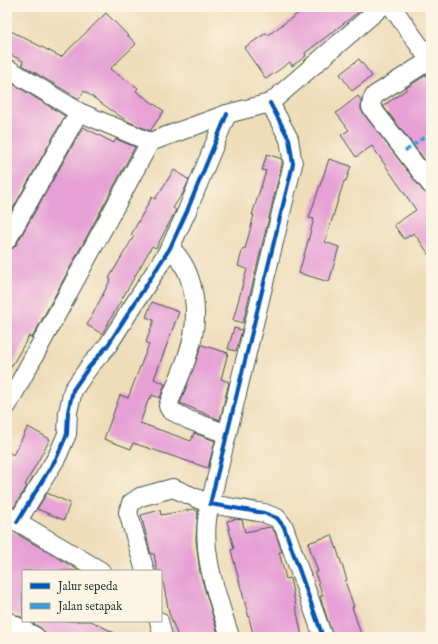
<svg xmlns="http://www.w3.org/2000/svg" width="438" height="644" viewBox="0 0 438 644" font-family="'IM FELL English',serif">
<rect width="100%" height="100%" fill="#fcf5e5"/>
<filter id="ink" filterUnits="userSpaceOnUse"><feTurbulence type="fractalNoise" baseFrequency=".025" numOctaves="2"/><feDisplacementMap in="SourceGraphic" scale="8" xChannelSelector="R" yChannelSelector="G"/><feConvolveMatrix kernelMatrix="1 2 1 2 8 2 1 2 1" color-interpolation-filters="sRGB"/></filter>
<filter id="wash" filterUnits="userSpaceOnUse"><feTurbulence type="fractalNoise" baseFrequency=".012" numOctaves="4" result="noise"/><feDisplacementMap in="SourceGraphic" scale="16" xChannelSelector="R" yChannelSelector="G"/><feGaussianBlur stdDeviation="0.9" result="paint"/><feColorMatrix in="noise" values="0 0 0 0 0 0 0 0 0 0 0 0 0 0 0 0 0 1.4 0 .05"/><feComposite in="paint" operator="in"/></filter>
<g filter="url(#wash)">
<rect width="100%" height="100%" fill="#efddba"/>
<g id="blocks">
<g fill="#e6a0d5">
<path d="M307,7H365L305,53L306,56L292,66L290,62L266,79L244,48L266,33L268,35Z"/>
<path d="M106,13L136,44L110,69L138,88L136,91L164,111L150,131L127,121L84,91L79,99L22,65L23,61L7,53V29L61,57Z"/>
<path d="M359,59L372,76L352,91L340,74Z"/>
<path d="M431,72V168L383,106L407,89L406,88Z"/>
<path d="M13,84L65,116L7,219V92Z"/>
<path d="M358,96L361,100V109L363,113L423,191L431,195V257L414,233L404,239L394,225L416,210L372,146L356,157L341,135L349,130L336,113Z"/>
<path d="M83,127L114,143L116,139L135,147L32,338L29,336L7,374V250L12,249L16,245Z"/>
<path d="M267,154L282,159V164L243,323L233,320L247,269L238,266L243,248L245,249L254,215H252L266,171L262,170Z"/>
<path d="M329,159L351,166L346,181H344L325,242L339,247L329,282L299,273L314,219L309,218Z"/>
<path d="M174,170L189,180L183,193L173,208L176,210L156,248L152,246L102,334L87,325L111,279L109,278L134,236L131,235L152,197L155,199Z"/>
<path d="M152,302L179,312L154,379L165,384L160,398L152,395L151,398H149L140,423L191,441L194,433L215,441L208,468L133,443L131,449L104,439L120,395L128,398L149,344L146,342L154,320L146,317Z"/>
<path d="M234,328L242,330L236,351L228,349Z"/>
<path d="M202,345L228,353L221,379L229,382L220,420L180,403Z"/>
<path d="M28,427L50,439L25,485L27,486L14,507L7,506V451L13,455Z"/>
<path d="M47,493L70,503L64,520L37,509Z"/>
<path d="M194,509L198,512L196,539L200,573L219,637H178L169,613L161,571H157L154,554H151L141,515L160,510L161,515Z"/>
<path d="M236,519L242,520L245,532L270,527L275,532L282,552H279L286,579L290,578L302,637H254L231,550L234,549L227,521Z"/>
<path d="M7,528L80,571H23V618L7,611Z"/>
<path d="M332,535L347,580L345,581L354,607H352L361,634L351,637H333L320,596H323L315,573L318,572L308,543Z"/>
<path d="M29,621H91L122,637H46L41,628Z"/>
</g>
</g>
</g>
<g filter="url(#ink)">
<use href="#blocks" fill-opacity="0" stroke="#3e5548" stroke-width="1"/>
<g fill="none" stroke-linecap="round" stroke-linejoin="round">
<g stroke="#3e5548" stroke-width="20">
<g id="street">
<path d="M392,7L431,62"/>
<path d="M430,60L375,95L372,100L371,107L431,185"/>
<path d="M7,76L10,70L79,112L150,142L227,114L270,103L381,7"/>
<path d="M270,103L289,139L293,164L210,504L264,513L277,518L284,527L323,637"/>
<path d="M7,240L79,112"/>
<path d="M170,248C198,273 200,321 188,354C183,372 174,388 168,406L170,410L189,420L227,434"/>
<path d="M7,406L150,142"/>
<path d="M8,516L101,571"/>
<path d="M17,522L57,457L67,434L68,412L73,390L89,367L108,345L170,248L187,211L227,114"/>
<path d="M145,571L128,512L131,503L140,497L173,488L210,504C198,549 217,594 230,637"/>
<path d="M7,621L36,637"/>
<path d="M159,621L163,637"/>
</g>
</g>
<use href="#street" stroke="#fff" stroke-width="18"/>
<path stroke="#3a99d8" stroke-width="3" stroke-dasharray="6 3" stroke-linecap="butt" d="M405,151L431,132"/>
<g stroke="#fcf5e5" stroke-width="6">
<g id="cycleway">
<path d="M270,103L289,139L293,164L210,504L264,513L277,518L284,527L323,637"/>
<path d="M17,522L57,457L67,434L68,412L73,390L89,367L108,345L170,248L187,211L227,114"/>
</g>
</g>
<use href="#cycleway" stroke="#0057b8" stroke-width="4"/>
</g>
</g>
<rect width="438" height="644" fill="none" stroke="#fcf5e5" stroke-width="24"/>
<rect x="22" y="570" width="140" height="52" fill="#fcf5e5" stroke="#a4ab9e"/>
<rect x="30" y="583" width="20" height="6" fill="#0057b8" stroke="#a4ab9e"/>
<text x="58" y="590" font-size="12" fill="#1f3d34">Jalur sepeda</text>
<rect x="30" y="603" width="20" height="6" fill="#3a99d8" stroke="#a4ab9e"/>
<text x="58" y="610" font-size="12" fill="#1f3d34">Jalan setapak</text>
</svg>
